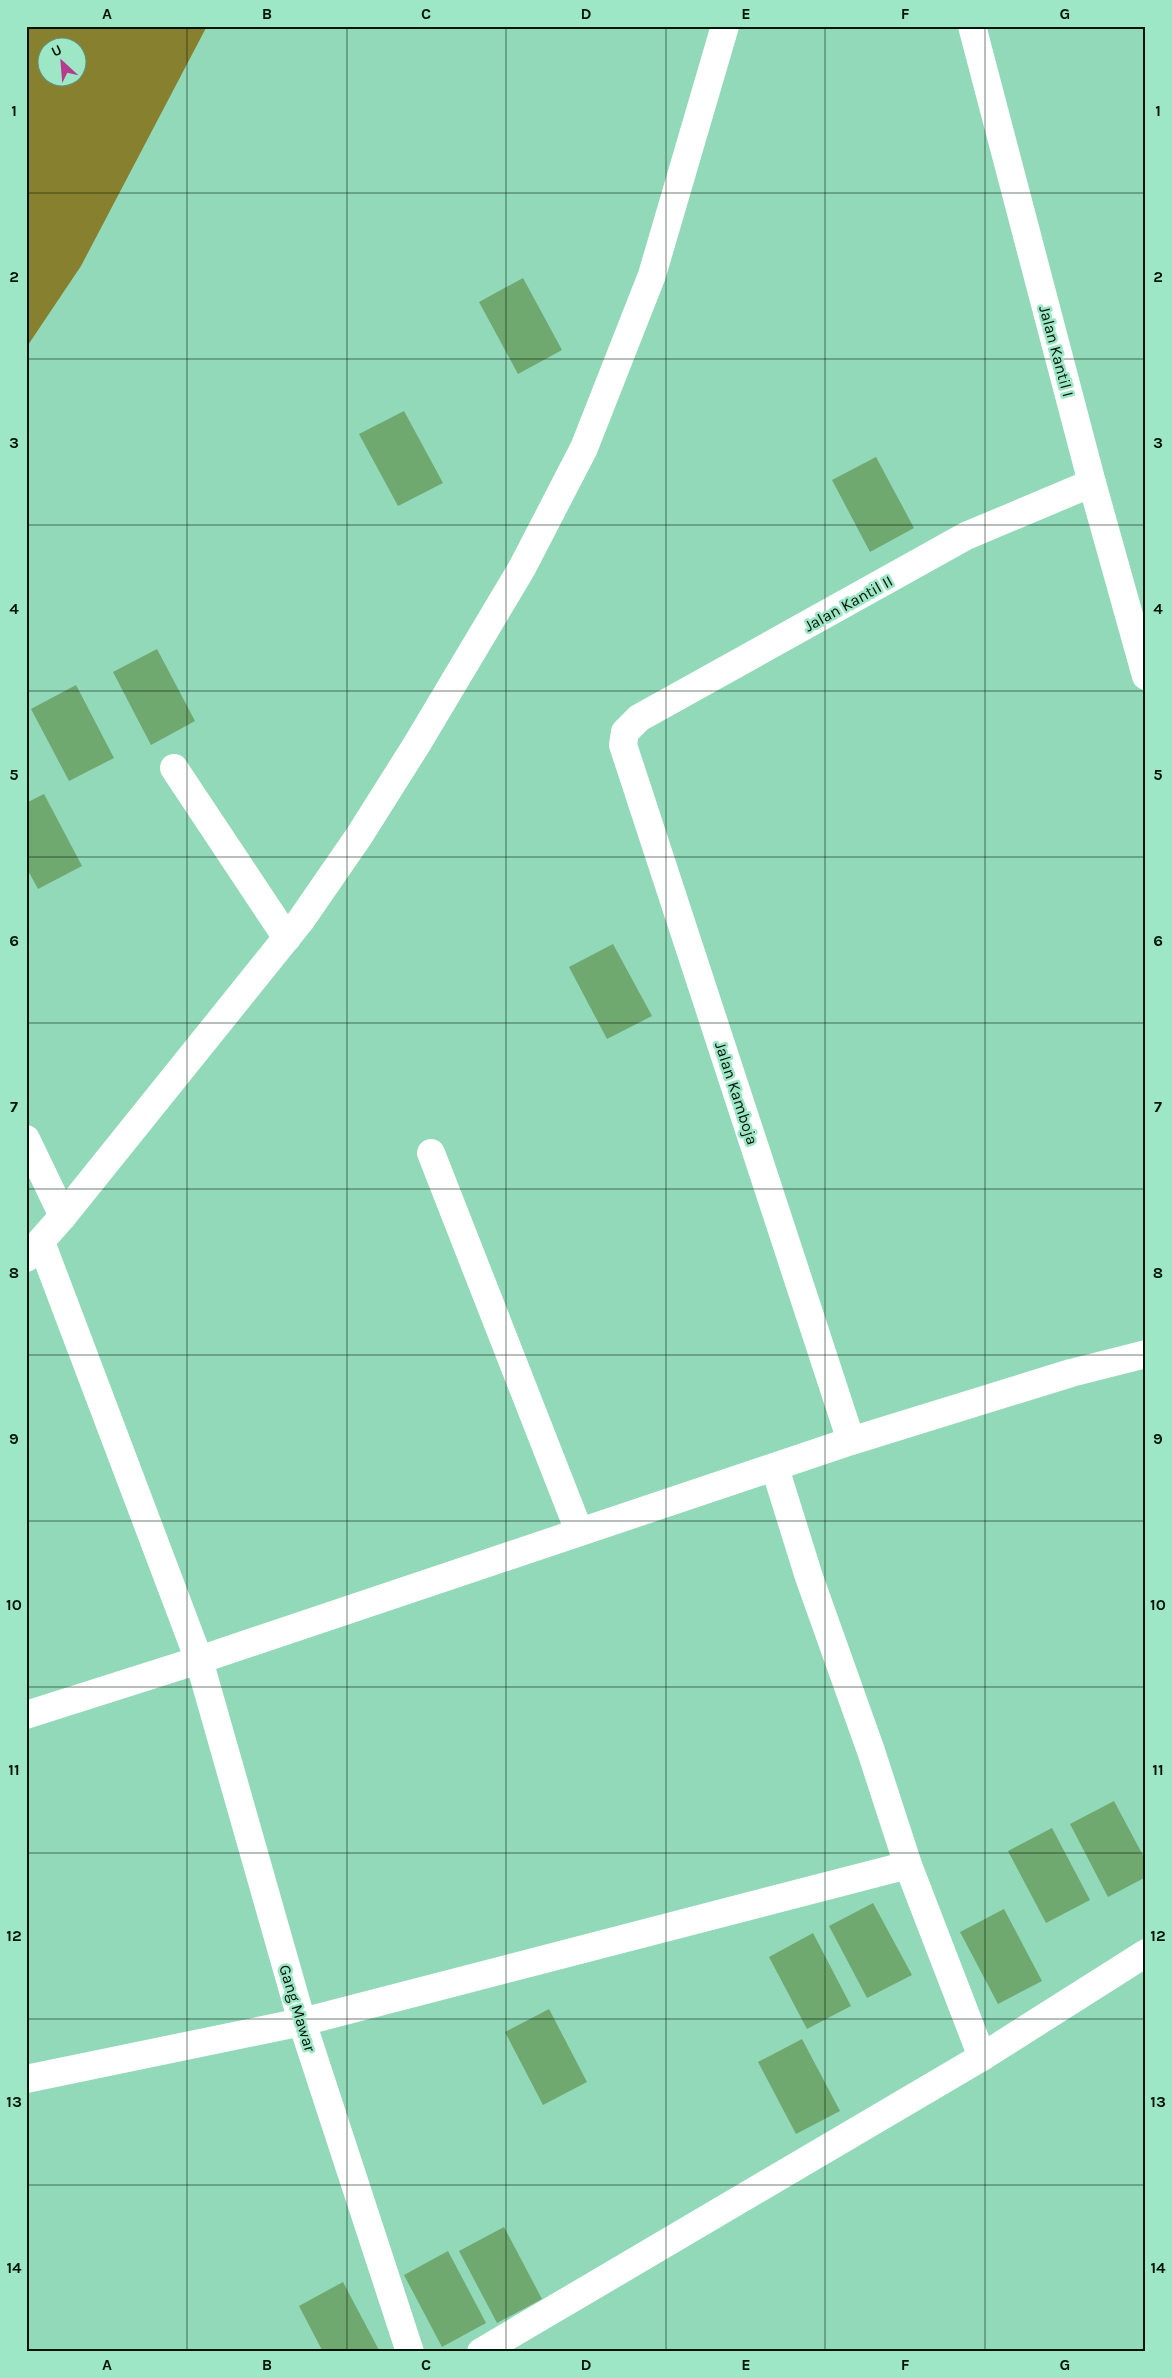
<svg xmlns="http://www.w3.org/2000/svg" width="1172" height="2378" viewBox="0 0 1172 2378" font-family="Karla,sans-serif">
<rect width="100%" height="100%" fill="#92d9b9"/>
<path fill="#87802e" fill-rule="evenodd" d="M26,26H207L81,266L26,348ZM48,48H78V78H48Z"/>
<g fill="#6fa970">
<path d="M523,278L562,350L518,374L479,302Z"/>
<path d="M404,411L443,483L398,506L359,434Z"/>
<path d="M876,457L914,528L870,552L832,480Z"/>
<path d="M157,649L195,721L151,745L113,672Z"/>
<path d="M76,685L114,758L69,781L31,709Z"/>
<path d="M44,794L82,866L38,889L26,867V803Z"/>
<path d="M613,944L652,1016L607,1039L569,967Z"/>
<path d="M1114,1801L1146,1861V1877L1108,1897L1070,1824Z"/>
<path d="M1052,1828L1090,1900L1046,1923L1008,1851Z"/>
<path d="M873,1903L912,1975L867,1998L829,1926Z"/>
<path d="M1004,1909L1042,1981L998,2004L960,1932Z"/>
<path d="M813,1933L851,2006L807,2029L769,1957Z"/>
<path d="M549,2009L587,2082L543,2105L505,2032Z"/>
<path d="M802,2039L840,2111L796,2134L758,2062Z"/>
<path d="M504,2227L542,2299L497,2323L459,2251Z"/>
<path d="M448,2251L486,2323L442,2347L404,2275Z"/>
<path d="M343,2282L380,2352H323L299,2306Z"/>
</g>
<g fill="none" stroke-linecap="round" stroke-linejoin="round">
<g stroke="#fff" stroke-width="28">
<path d="M972,26L1092,483L1146,676"/>
<path d="M174,768L287,938"/>
<path d="M26,1139L63,1216"/>
<path d="M431,1153L579,1531"/>
<path d="M41,1242L199,1660L302,2022L410,2352"/>
<path d="M26,1258L63,1216L301,920L359,836L417,744L522,568L584,448L652,275L725,26"/>
<path d="M851,1441L623,745L625,732L639,718L966,536L1092,483"/>
<path d="M775,1468L809,1577L871,1751L908,1865L982,2057"/>
<path d="M26,1715L199,1660L851,1441L1071,1373L1146,1354"/>
<path d="M26,2079L302,2022L908,1865"/>
<path d="M481,2352L982,2057L1146,1953"/>
</g>
</g>
<path fill="none" stroke="#00140a" stroke-width="1" stroke-opacity="0.55" d="M187,26V2352M347,26V2352M506,26V2352M666,26V2352M825,26V2352M985,26V2352M26,193H1146M26,359H1146M26,525H1146M26,691H1146M26,857H1146M26,1023H1146M26,1189H1146M26,1355H1146M26,1521H1146M26,1687H1146M26,1853H1146M26,2019H1146M26,2185H1146"/>
<g text-anchor="middle" stroke-width="5" stroke-linejoin="round" paint-order="stroke">
<g font-size="16" fill="#00140a" stroke="#9ee7c6">
<text transform="translate(1057 351) rotate(75)" y="6">Jalan Kantil I</text>
<text transform="translate(848 603) rotate(-29)" y="6">Jalan Kantil II</text>
<text transform="translate(737 1093) rotate(72)" y="6">Jalan Kamboja</text>
<text transform="translate(298 2008) rotate(73)" y="6">Gang Mawar</text>
</g>
</g>
<rect width="1172" height="2378" fill="none" stroke="#9ee7c6" stroke-width="55"/>
<g transform="translate(62 62) rotate(334)"><circle r="24" fill="#9ee7c6" stroke="#5f937b"/>
<path d="M0-4L9 19L0 12L-9 19Z" fill="#b73b8c"/>
<text y="-8" font-size="14" font-weight="bold" text-anchor="middle" fill="#00140a">U</text>
</g>
<rect x="28" y="28" width="1116" height="2322" fill="none" stroke="#00140a" stroke-width="2"/>
<g font-size="16" text-anchor="middle" font-weight="bold" fill="#00140a">
<text x="107" y="19">A</text>
<text x="267" y="19">B</text>
<text x="426" y="19">C</text>
<text x="586" y="19">D</text>
<text x="746" y="19">E</text>
<text x="905" y="19">F</text>
<text x="1065" y="19">G</text>
<text x="14" y="116">1</text>
<text x="1158" y="116">1</text>
<text x="14" y="282">2</text>
<text x="1158" y="282">2</text>
<text x="14" y="448">3</text>
<text x="1158" y="448">3</text>
<text x="14" y="614">4</text>
<text x="1158" y="614">4</text>
<text x="14" y="780">5</text>
<text x="1158" y="780">5</text>
<text x="14" y="946">6</text>
<text x="1158" y="946">6</text>
<text x="14" y="1112">7</text>
<text x="1158" y="1112">7</text>
<text x="14" y="1278">8</text>
<text x="1158" y="1278">8</text>
<text x="14" y="1444">9</text>
<text x="1158" y="1444">9</text>
<text x="14" y="1610">10</text>
<text x="1158" y="1610">10</text>
<text x="14" y="1775">11</text>
<text x="1158" y="1775">11</text>
<text x="14" y="1941">12</text>
<text x="1158" y="1941">12</text>
<text x="14" y="2107">13</text>
<text x="1158" y="2107">13</text>
<text x="14" y="2273">14</text>
<text x="1158" y="2273">14</text>
<text x="107" y="2370">A</text>
<text x="267" y="2370">B</text>
<text x="426" y="2370">C</text>
<text x="586" y="2370">D</text>
<text x="746" y="2370">E</text>
<text x="905" y="2370">F</text>
<text x="1065" y="2370">G</text>
</g>
</svg>
